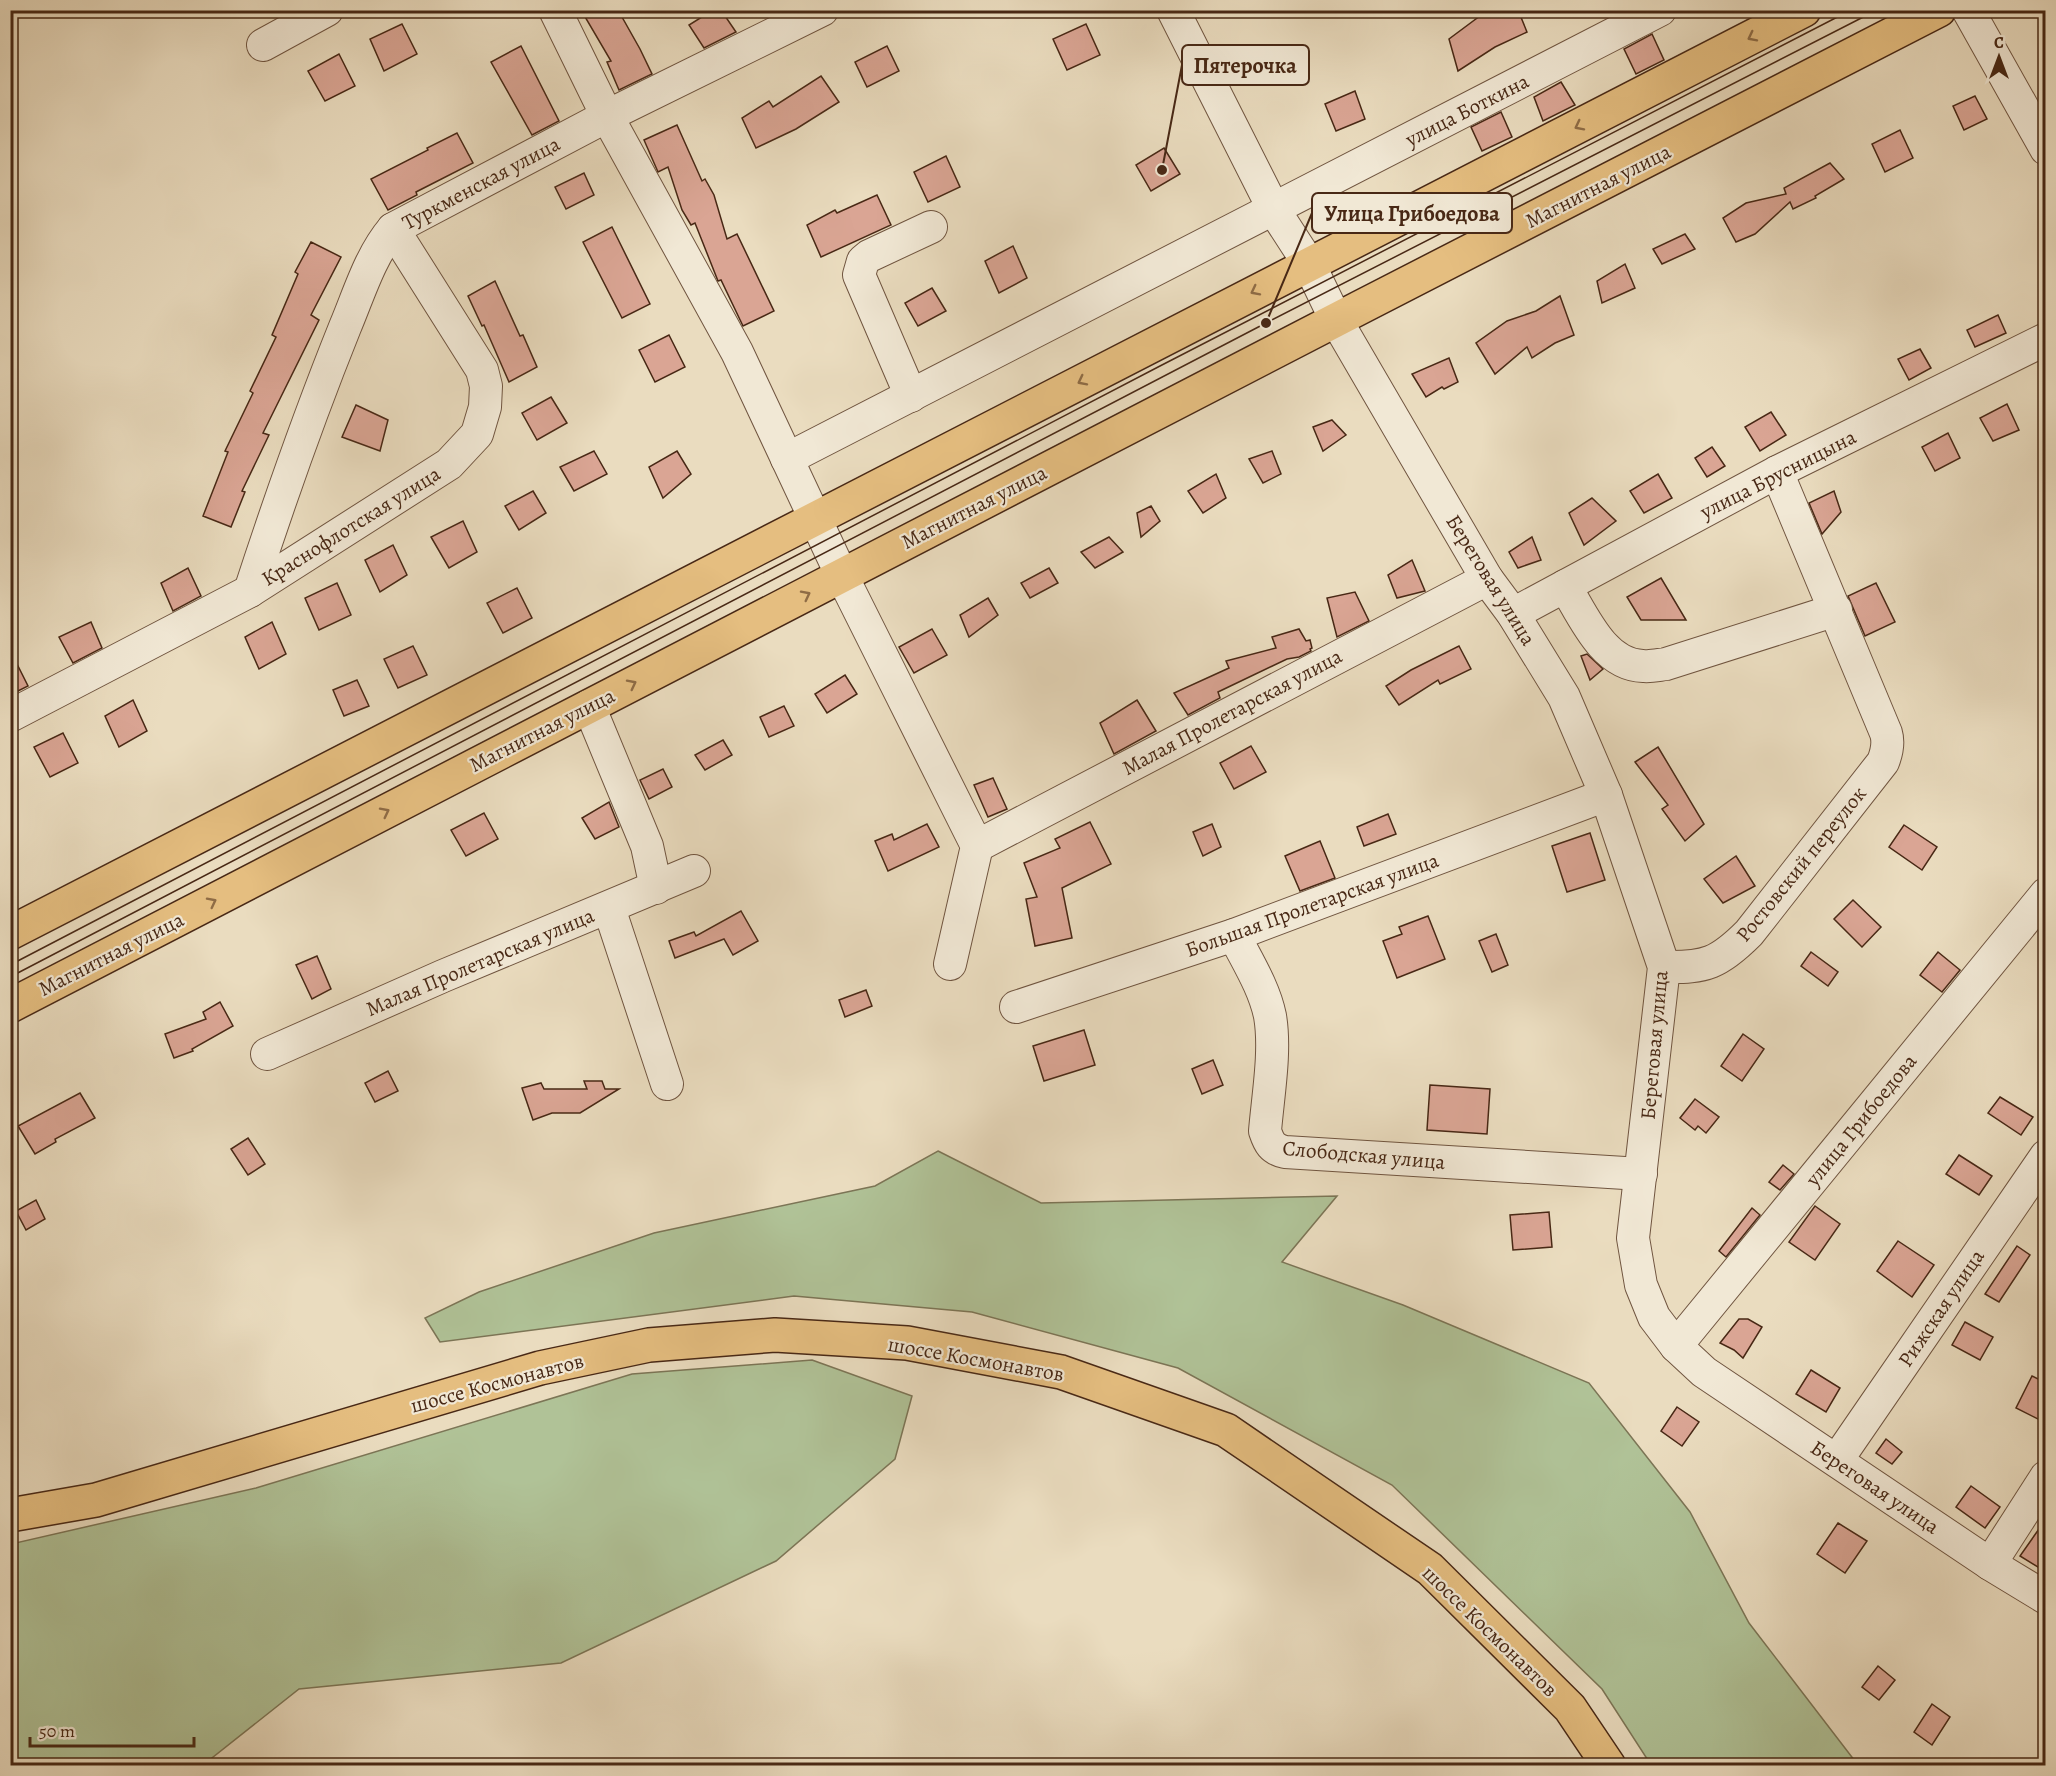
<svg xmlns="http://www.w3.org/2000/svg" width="2056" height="1776" viewBox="0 0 2056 1776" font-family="Alegreya,serif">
<rect width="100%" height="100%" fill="#eadcbf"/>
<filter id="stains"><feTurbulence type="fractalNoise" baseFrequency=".00333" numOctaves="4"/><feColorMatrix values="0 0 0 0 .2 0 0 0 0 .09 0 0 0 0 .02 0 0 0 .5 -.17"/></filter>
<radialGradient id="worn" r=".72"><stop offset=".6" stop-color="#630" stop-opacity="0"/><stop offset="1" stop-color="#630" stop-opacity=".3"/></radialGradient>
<g fill="#b0c297" stroke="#7c7556" stroke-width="1.5">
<path d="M938,1151L1041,1203L1337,1196L1282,1262L1403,1305L1589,1383L1690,1512L1749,1623L1858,1765H1651L1602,1689L1392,1485L1178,1368L972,1312L794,1296L440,1342L425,1318L479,1292L654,1233L875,1186Z"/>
<path d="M812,1360L912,1396L895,1459L776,1561L561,1663L299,1689L203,1765H11V1544L256,1488L632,1374Z"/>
</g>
<g fill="#daa594" stroke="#482815" stroke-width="1.5">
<path d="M581,10H618L640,49L652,74L619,90L607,62L611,61Z"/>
<path d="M713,10H721L736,32L704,48L689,25Z"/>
<path d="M1488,10H1518L1527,32L1495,47L1458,71L1449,39Z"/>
<path d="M402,24L417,54L384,71L370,39Z"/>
<path d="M1086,24L1100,55L1067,70L1053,39Z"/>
<path d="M1652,34L1664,60L1636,74L1624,49Z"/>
<path d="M521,46L559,121L532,135L491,62Z"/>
<path d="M887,46L899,71L867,87L855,62Z"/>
<path d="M339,54L355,86L325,101L308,71Z"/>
<path d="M821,76L839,102L796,129L756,148L742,118L769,101L773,107Z"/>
<path d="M1561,82L1575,105L1543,121L1534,97Z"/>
<path d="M1355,91L1365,119L1336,131L1325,104Z"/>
<path d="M1975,96L1987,119L1964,130L1953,106Z"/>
<path d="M1501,112L1512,137L1482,151L1471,127Z"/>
<path d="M677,125L702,181L705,179L714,195L727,239L737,234L774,311L743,326L721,280L718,281L695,223L691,225L682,210L668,167L658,172L644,140Z"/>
<path d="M1900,130L1913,158L1885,172L1872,144Z"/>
<path d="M457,133L473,163L416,192L417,195L388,210L371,179L428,150L427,148Z"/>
<path d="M1164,148L1180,174L1151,191L1136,165Z"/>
<path d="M946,156L960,187L928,202L914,172Z"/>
<path d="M1830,163L1844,179L1815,196L1816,198L1793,209L1790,202L1755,234L1736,242L1723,218L1746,203L1786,194L1784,188Z"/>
<path d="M584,173L594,195L566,209L555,187Z"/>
<path d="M877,195L891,225L821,257L807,225L835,210L837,213Z"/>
<path d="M612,227L650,304L622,318L583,242Z"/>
<path d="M1685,234L1695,249L1662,264L1653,249Z"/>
<path d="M311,242L341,257L311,315L319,320L263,433L269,435L242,491L245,492L231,527L203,516L228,452L225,451L253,393L250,391L276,337L272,335L298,274L295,272Z"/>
<path d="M1013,246L1027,278L999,293L985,261Z"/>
<path d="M1625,264L1635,288L1602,303L1597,281Z"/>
<path d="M495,281L520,336L523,335L537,367L509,382L484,325L482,326L468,296Z"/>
<path d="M932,288L946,311L918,326L905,303Z"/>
<path d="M1560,296L1574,335L1555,343L1532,358L1527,347L1495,374L1476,343L1507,321L1536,311Z"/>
<path d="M1998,315L2006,333L1975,347L1967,330Z"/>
<path d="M669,335L685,367L655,382L639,350Z"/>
<path d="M1920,349L1931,368L1909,380L1898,359Z"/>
<path d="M1449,358L1458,382L1444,389L1442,387L1426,397L1412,374Z"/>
<path d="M551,397L567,423L537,440L522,413Z"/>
<path d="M2007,404L2019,430L1993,441L1980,418Z"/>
<path d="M356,405L388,420L380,451L342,437Z"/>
<path d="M1771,412L1786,435L1760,451L1745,427Z"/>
<path d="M1332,420L1346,435L1323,451L1313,427Z"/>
<path d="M1948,433L1960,458L1935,471L1922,447Z"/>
<path d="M1712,447L1725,466L1707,477L1695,458Z"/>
<path d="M594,451L607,474L574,491L560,467Z"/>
<path d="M677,451L691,474L663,498L649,467Z"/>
<path d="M1272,451L1281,474L1263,483L1249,459Z"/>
<path d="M1216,474L1226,498L1203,513L1188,491Z"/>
<path d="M1658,474L1672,498L1644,513L1630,491Z"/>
<path d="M533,491L546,513L519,530L505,506Z"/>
<path d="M1834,491L1841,512L1822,534L1809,503Z"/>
<path d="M1592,498L1616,521L1584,545L1569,513Z"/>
<path d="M1151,506L1160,521L1141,537L1137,513Z"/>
<path d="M463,521L477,552L449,568L431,537Z"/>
<path d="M1109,537L1123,552L1095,568L1081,552Z"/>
<path d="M1532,537L1541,560L1518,568L1509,552Z"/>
<path d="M393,545L407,575L380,592L365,560Z"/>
<path d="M1412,560L1425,591L1397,598L1388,575Z"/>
<path d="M188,568L201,596L173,611L161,583Z"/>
<path d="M1049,568L1058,583L1030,598L1021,583Z"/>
<path d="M1661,578L1686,620H1641L1627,597Z"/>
<path d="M337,583L351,615L319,630L305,598Z"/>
<path d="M1876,583L1895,622L1865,636L1848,596Z"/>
<path d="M517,588L532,618L503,633L487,603Z"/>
<path d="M1355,592L1369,621L1337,637L1327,598Z"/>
<path d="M988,598L998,615L969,637L960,615Z"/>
<path d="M91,622L102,648L73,663L59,637Z"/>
<path d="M272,622L286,654L259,669L245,637Z"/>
<path d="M932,629L947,655L914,673L899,647Z"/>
<path d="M1299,629L1306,641L1310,640L1312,648L1310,649L1311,651L1299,657L1287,659L1218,692L1220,698L1188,715L1174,693L1229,668L1226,661L1276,648L1272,637Z"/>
<path d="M413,646L427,675L398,688L384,659Z"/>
<path d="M1459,646L1471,669L1440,684L1438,680L1399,705L1386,686L1411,670Z"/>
<path d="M10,650L28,686L10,695Z"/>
<path d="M1587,654L1603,669L1590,680L1581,656Z"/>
<path d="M845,675L857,694L827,713L815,694Z"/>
<path d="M357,680L369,706L344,716L333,690Z"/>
<path d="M133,700L147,731L119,747L105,716Z"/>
<path d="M1137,700L1156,731L1114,754L1100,723Z"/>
<path d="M784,706L794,726L769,737L760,717Z"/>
<path d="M63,733L78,763L50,777L34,747Z"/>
<path d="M723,740L732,755L705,770L695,755Z"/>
<path d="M1251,746L1266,772L1234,789L1220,763Z"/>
<path d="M1658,747L1704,824L1685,841L1662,809L1668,805L1635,762Z"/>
<path d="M663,769L672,787L649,799L640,780Z"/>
<path d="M993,778L1007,809L988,817L974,785Z"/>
<path d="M609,802L619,827L595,839L582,818Z"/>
<path d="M484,813L498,839L466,856L451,830Z"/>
<path d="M1388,814L1396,834L1364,846L1357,827Z"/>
<path d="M1090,822L1111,864L1062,888L1072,938L1035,946L1026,899L1037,897L1024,863L1060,848L1055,839Z"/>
<path d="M927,824L939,847L888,871L875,841L892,834L894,840Z"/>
<path d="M1212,824L1221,847L1203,856L1193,832Z"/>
<path d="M1904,825L1937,847L1922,870L1889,847Z"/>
<path d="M1590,833L1605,880L1567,892L1552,846Z"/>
<path d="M1320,841L1335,878L1300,891L1285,856Z"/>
<path d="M1736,856L1755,886L1723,903L1704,879Z"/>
<path d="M1853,900L1881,927L1862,947L1834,919Z"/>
<path d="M741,911L758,941L733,955L724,939L675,958L669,941L694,932L696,936Z"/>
<path d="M1428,916L1445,959L1397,978L1383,941L1402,934L1399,927Z"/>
<path d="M1496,934L1508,965L1492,972L1479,941Z"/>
<path d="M1811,952L1838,972L1828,986L1801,966Z"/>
<path d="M1938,952L1960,970L1942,992L1920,975Z"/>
<path d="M317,956L331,989L312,999L296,965Z"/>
<path d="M866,990L872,1006L845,1017L839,1000Z"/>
<path d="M220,1002L233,1026L192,1049L193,1051L174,1058L165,1034L206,1019L203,1012Z"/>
<path d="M1084,1030L1095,1065L1044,1081L1033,1046Z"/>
<path d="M1743,1034L1764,1049L1742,1081L1721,1066Z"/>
<path d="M1213,1060L1223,1085L1202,1094L1192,1069Z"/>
<path d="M388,1071L398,1091L375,1102L365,1083Z"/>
<path d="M584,1081H602L605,1089H619L580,1113H552L533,1120L522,1088L541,1083L544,1089H587Z"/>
<path d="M1430,1085L1490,1089L1487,1134L1427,1130Z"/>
<path d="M80,1093L95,1118L55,1139L56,1142L35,1154L18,1126Z"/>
<path d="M2000,1097L2033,1117L2021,1135L1988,1113Z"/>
<path d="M1695,1099L1719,1117L1706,1133L1698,1126L1695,1130L1680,1118Z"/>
<path d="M248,1138L265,1164L248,1175L231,1149Z"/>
<path d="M1959,1155L1992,1176L1979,1195L1946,1174Z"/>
<path d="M1783,1165L1794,1174L1780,1190L1769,1182Z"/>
<path d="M36,1200L45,1219L26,1230L16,1211Z"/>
<path d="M1815,1206L1840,1224L1815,1260L1789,1242Z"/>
<path d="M1752,1208L1760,1215L1726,1257L1719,1251Z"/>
<path d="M1549,1212L1552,1247L1513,1250L1510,1215Z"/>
<path d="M1898,1241L1934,1265L1912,1297L1877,1271Z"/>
<path d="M2017,1246L2030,1255L1999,1302L1985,1294Z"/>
<path d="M1739,1319H1748L1762,1327L1743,1358L1734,1350L1720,1343Z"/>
<path d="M1965,1322L1993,1337L1980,1360L1952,1345Z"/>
<path d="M1811,1370L1840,1388L1826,1412L1796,1394Z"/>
<path d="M2032,1376L2046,1383V1423L2016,1408Z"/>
<path d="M1677,1407L1699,1422L1682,1446L1661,1431Z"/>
<path d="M1886,1439L1902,1452L1892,1464L1876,1453Z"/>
<path d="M1971,1486L2000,1507L1985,1528L1956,1507Z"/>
<path d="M2046,1519V1572L2020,1556Z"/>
<path d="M1838,1523L1867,1541L1845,1573L1817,1554Z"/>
<path d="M1878,1666L1895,1680L1879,1700L1862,1687Z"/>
<path d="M1932,1704L1950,1717L1932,1745L1914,1732Z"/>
</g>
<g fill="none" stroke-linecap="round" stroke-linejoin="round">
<g stroke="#705540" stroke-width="34">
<g id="minor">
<path d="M555,10L607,116L737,352L842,576L977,846L950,964"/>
<path d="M1173,10L1274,210L1309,264L1336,320L1487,579L1513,614L1564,697L1606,795L1664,967L1633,1238L1641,1285L1654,1317L1676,1346L1704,1372L1990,1564L2046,1598"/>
<path d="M1968,10L2046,149"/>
<path d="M263,45L327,10"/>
<path d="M911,396L859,275L863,261L869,256L931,227"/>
<path d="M787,459L1660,10"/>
<path d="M1565,586C1583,615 1603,665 1643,666C1650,667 1658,665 1666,664L1836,610"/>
<path d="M250,591C279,502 310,414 345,327C359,294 370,256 393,229L607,116L822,10"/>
<path d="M1513,614L1777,472L2046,339"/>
<path d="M589,706L647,846L656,888"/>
<path d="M10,716L250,591L449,464L477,434L485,407L486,386L482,370L393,229"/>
<path d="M977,846L1487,579"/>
<path d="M609,908L667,1084"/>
<path d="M1234,935C1247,961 1264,987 1270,1016C1276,1051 1268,1095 1265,1131C1269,1143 1272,1149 1285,1152L1641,1174"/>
<path d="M1664,967C1706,968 1719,963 1749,933L1883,762C1887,752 1889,743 1886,733L1777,472"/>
<path d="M1016,1007L1234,935L1606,795"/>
<path d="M267,1054L443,976L694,871"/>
<path d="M1676,1346L2046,894"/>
<path d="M1837,1460L2046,1156"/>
<path d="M1990,1564L2046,1477"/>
</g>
</g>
<g stroke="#482815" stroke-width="36">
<g id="major">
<path d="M10,933L1804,10"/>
<path d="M10,1006L1361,307L1939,10"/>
<path d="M10,1515L96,1500L540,1368L649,1345L775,1335L907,1343L1061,1372L1226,1430L1430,1569L1570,1708L1609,1766"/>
</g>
</g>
<use href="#minor" stroke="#f1e8d5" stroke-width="32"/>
<use href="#major" stroke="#e5be80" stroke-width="33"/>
<g stroke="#482815" stroke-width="1.5">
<path d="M10,965L1160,366L1851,10"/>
<path d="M10,977L1266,323L1877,10"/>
</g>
</g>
<defs><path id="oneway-chevron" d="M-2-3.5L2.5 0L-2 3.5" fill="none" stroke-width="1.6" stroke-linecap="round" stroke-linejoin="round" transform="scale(1.5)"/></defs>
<g stroke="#8f6c45">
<use href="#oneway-chevron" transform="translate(1752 37) rotate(153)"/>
<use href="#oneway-chevron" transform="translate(1579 126) rotate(153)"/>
<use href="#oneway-chevron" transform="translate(1255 291) rotate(153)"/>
<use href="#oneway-chevron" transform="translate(1082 381) rotate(153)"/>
<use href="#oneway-chevron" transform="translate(806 595) rotate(-27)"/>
<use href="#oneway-chevron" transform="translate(632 684) rotate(-27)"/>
<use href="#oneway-chevron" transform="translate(385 812) rotate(-27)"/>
<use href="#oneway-chevron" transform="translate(212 902) rotate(-27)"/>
</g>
<g text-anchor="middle" stroke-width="4.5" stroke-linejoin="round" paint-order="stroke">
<g font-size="21" fill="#482815" stroke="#f1e8d5">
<text transform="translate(1467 110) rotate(-27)" y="7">улица Боткина</text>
<text transform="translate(481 183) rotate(-28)" y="7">Туркменская улица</text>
<text transform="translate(1598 186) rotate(-27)" y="7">Магнитная улица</text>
<text transform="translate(1778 474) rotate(-27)" y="7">улица Брусницына</text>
<text transform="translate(974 507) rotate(-27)" y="7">Магнитная улица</text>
<text transform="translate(351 526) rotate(-32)" y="7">Краснофлотская улица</text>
<text transform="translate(1491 580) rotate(58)" y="7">Береговая улица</text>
<text transform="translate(1232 712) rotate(-28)" y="7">Малая Пролетарская улица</text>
<text transform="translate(542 730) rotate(-27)" y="7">Магнитная улица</text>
<text transform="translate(1801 864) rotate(-51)" y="7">Ростовский переулок</text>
<text transform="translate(1312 905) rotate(-20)" y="7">Большая Пролетарская улица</text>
<text transform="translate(111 954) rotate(-27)" y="7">Магнитная улица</text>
<text transform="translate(480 962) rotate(-23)" y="7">Малая Пролетарская улица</text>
<text transform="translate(1654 1045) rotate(-85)" y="7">Береговая улица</text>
<text transform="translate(1861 1120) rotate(-51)" y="7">улица Грибоедова</text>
<text transform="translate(1364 1155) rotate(5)" y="7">Слободская улица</text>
<text transform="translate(1941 1308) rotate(-56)" y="7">Рижская улица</text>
<text transform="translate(976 1359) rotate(10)" y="7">шоссе Космонавтов</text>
<text transform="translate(497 1383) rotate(-15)" y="7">шоссе Космонавтов</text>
<text transform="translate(1875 1487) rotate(34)" y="7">Береговая улица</text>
<text transform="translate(1490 1631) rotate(44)" y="7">шоссе Космонавтов</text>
</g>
</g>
<path fill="none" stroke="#482815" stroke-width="2" d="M1162 170L1182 65M1266 323L1312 213"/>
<g fill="#482815" stroke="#f1e8d5" stroke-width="2">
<circle cx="1162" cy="170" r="6"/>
<circle cx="1266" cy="323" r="6"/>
</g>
<g fill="#f1e8d5" stroke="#482815" stroke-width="2">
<rect x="1182" y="45" width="127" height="40" rx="6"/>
<rect x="1312" y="193" width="200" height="40" rx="6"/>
</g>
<g font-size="22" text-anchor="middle" font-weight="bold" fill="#482815">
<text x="1245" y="73">Пятерочка</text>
<text x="1412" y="221">Улица Грибоедова</text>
</g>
<rect width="2056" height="1776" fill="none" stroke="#eadcbf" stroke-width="36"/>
<rect x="12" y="12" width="2032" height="1752" fill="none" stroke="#482815" stroke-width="3"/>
<rect x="18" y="18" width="2020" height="1740" fill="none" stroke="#482815" stroke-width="1.5"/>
<g transform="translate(1999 57)" stroke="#f1e8d5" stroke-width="4.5" paint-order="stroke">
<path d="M0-4.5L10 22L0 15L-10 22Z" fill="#482815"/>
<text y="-9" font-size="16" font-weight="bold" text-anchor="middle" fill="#482815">С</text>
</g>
<path d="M30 1737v9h164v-9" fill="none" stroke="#482815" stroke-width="3"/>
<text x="39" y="1737" font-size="18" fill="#482815" stroke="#f1e8d5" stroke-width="4.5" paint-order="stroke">50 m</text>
<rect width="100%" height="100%" filter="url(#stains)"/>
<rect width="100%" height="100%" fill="url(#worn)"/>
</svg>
